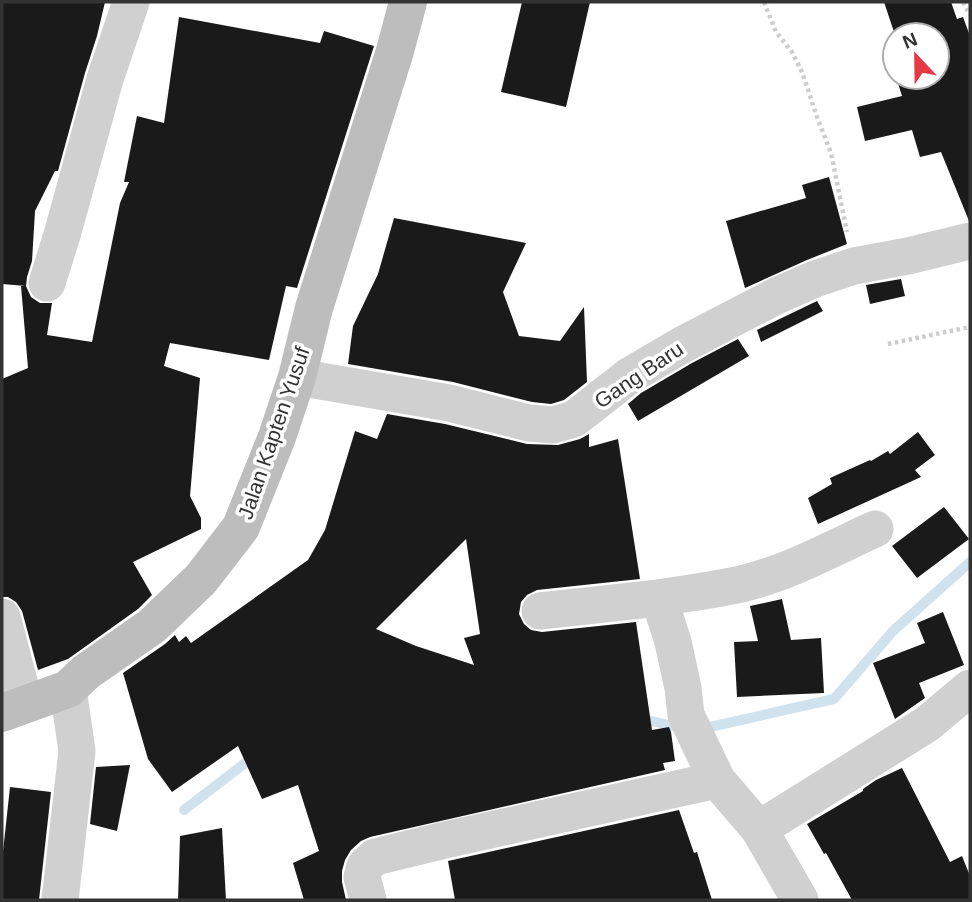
<svg xmlns="http://www.w3.org/2000/svg" width="972" height="902" viewBox="0 0 972 902" font-family="Helvetica,sans-serif">
<rect width="100%" height="100%" fill="#fff"/>
<g fill="none" stroke-linecap="round" stroke-linejoin="round">
<g stroke="#cfe2ee" stroke-width="10">
<path d="M639,718L685,729"/>
<path d="M701,729L834,699L893,631L970,562"/>
<path d="M184,810L257,754"/>
</g>
</g>
<g fill="#1a1a1a" fill-rule="evenodd">
<path d="M2,2H105L97,36L85,73L58,171H55L35,211L32,261L27,277L26,286L2,284Z"/>
<path d="M522,2H590L566,107L501,92Z"/>
<path d="M884,2H951L957,19L963,17L970,36V220L969,221L941,152L920,157L912,130L865,141L857,107L902,96L896,77H937V35H895Z"/>
<path d="M179,17L320,43L324,31L374,46L297,288L286,286L269,360L170,343L164,366L200,378L190,496L201,518V529L133,562L152,595L138,609L68,659L38,670L22,611L16,602L8,597H2V379L28,368L21,286H26L31,297L40,303H52L47,335L92,342L120,203L129,182H124L137,116L164,123Z"/>
<path d="M829,177L847,244L807,260L745,288L726,221L806,198L802,185Z"/>
<path d="M394,218L526,243L503,292L519,336L560,341L584,307L587,382L564,400L551,404L532,402L453,382L348,364L353,326L378,274Z"/>
<path d="M901,279L905,296L870,304L866,285Z"/>
<path d="M817,301L823,311L761,342L757,330Z"/>
<path d="M738,339L749,356L638,421L628,404L641,393L692,363Z"/>
<path d="M387,414L445,424L527,444L558,445L580,439L589,434V447L618,439L640,579L537,590L527,595L521,602L519,614L524,624L531,630L542,632L636,622L652,730L669,727L671,732L675,761L663,763L665,770L370,837L361,841L351,850L345,860L342,871V882L346,900H304L293,863L319,851L298,785L262,799L238,746L172,792L148,759L123,673L165,644L175,635L179,642L186,636L191,643L308,560L325,530L355,431L377,439ZM466,539L480,634L464,638L474,665L416,646L376,629Z"/>
<path d="M918,432L935,455L915,470L921,477L818,524L808,498L832,484L830,478L870,460L871,461L888,451L890,454Z"/>
<path d="M944,507L969,539L917,578L892,546Z"/>
<path d="M782,599L791,640L821,638L824,693L737,697L734,642L758,641L750,606Z"/>
<path d="M943,612L964,665L919,683L925,698L895,719L873,663L925,643L917,623Z"/>
<path d="M130,765L117,831L90,824L96,767Z"/>
<path d="M902,768L950,862L962,856L970,876V900H852L826,853L824,854L807,824L863,791V789L876,780Z"/>
<path d="M10,787L51,792L39,900H2V861Z"/>
<path d="M679,810L694,853L697,852L712,900H455L448,861Z"/>
<path d="M222,828L226,900H178L180,836Z"/>
</g>
<g fill="none" stroke-linecap="round" stroke-linejoin="round">
<g stroke="#cdcdcd" stroke-width="4.5" stroke-dasharray="3.5 3.5" stroke-linecap="butt">
<path d="M764,2L776,32L792,52L802,72L817,117L831,153L847,232"/>
<path d="M963,2L970,15"/>
<path d="M888,344L970,327"/>
</g>
<g stroke="#d0d0d0" stroke-width="37">
<path d="M47,283L62,235L105,79L131,2"/>
<path d="M297,377L449,403L529,423L553,425L574,419L629,376L682,345L776,296L815,279L854,266L908,256L970,241"/>
<path d="M659,598C688,593 717,590 745,583C790,572 833,548 875,529"/>
<path d="M540,611L659,598L673,642L683,688L686,715L717,780L759,829L800,900"/>
<path d="M2,617L25,704"/>
<path d="M759,829L927,724L970,688"/>
<path d="M60,900L77,751L68,689"/>
<path d="M368,900L362,877L365,866L375,857L445,840L717,780"/>
</g>
<path stroke="#bdbdbd" stroke-width="38" d="M2,713L68,689L86,672L152,626L201,579L241,527L277,437L297,377L314,308L395,51L408,2"/>
</g>
<g text-anchor="middle" stroke-width="7" stroke-linejoin="round" paint-order="stroke">
<g font-size="21" fill="#333" stroke="#fff">
<text transform="translate(639 375) rotate(-34)" y="7">Gang Baru</text>
<text transform="translate(274 433) rotate(-71)" y="7">Jalan Kapten Yusuf</text>
</g>
</g>
<rect width="972" height="902" fill="none" stroke="#333333" stroke-width="7"/>
<g transform="translate(916 56) rotate(338)"><circle r="33" fill="#ffffff" stroke="#adadad" stroke-width="2"/>
<path d="M0-5L12 26L0 18L-12 26Z" fill="#e63946"/>
<text y="-10" font-size="19" font-weight="bold" text-anchor="middle" fill="#333333">N</text>
</g>
</svg>
